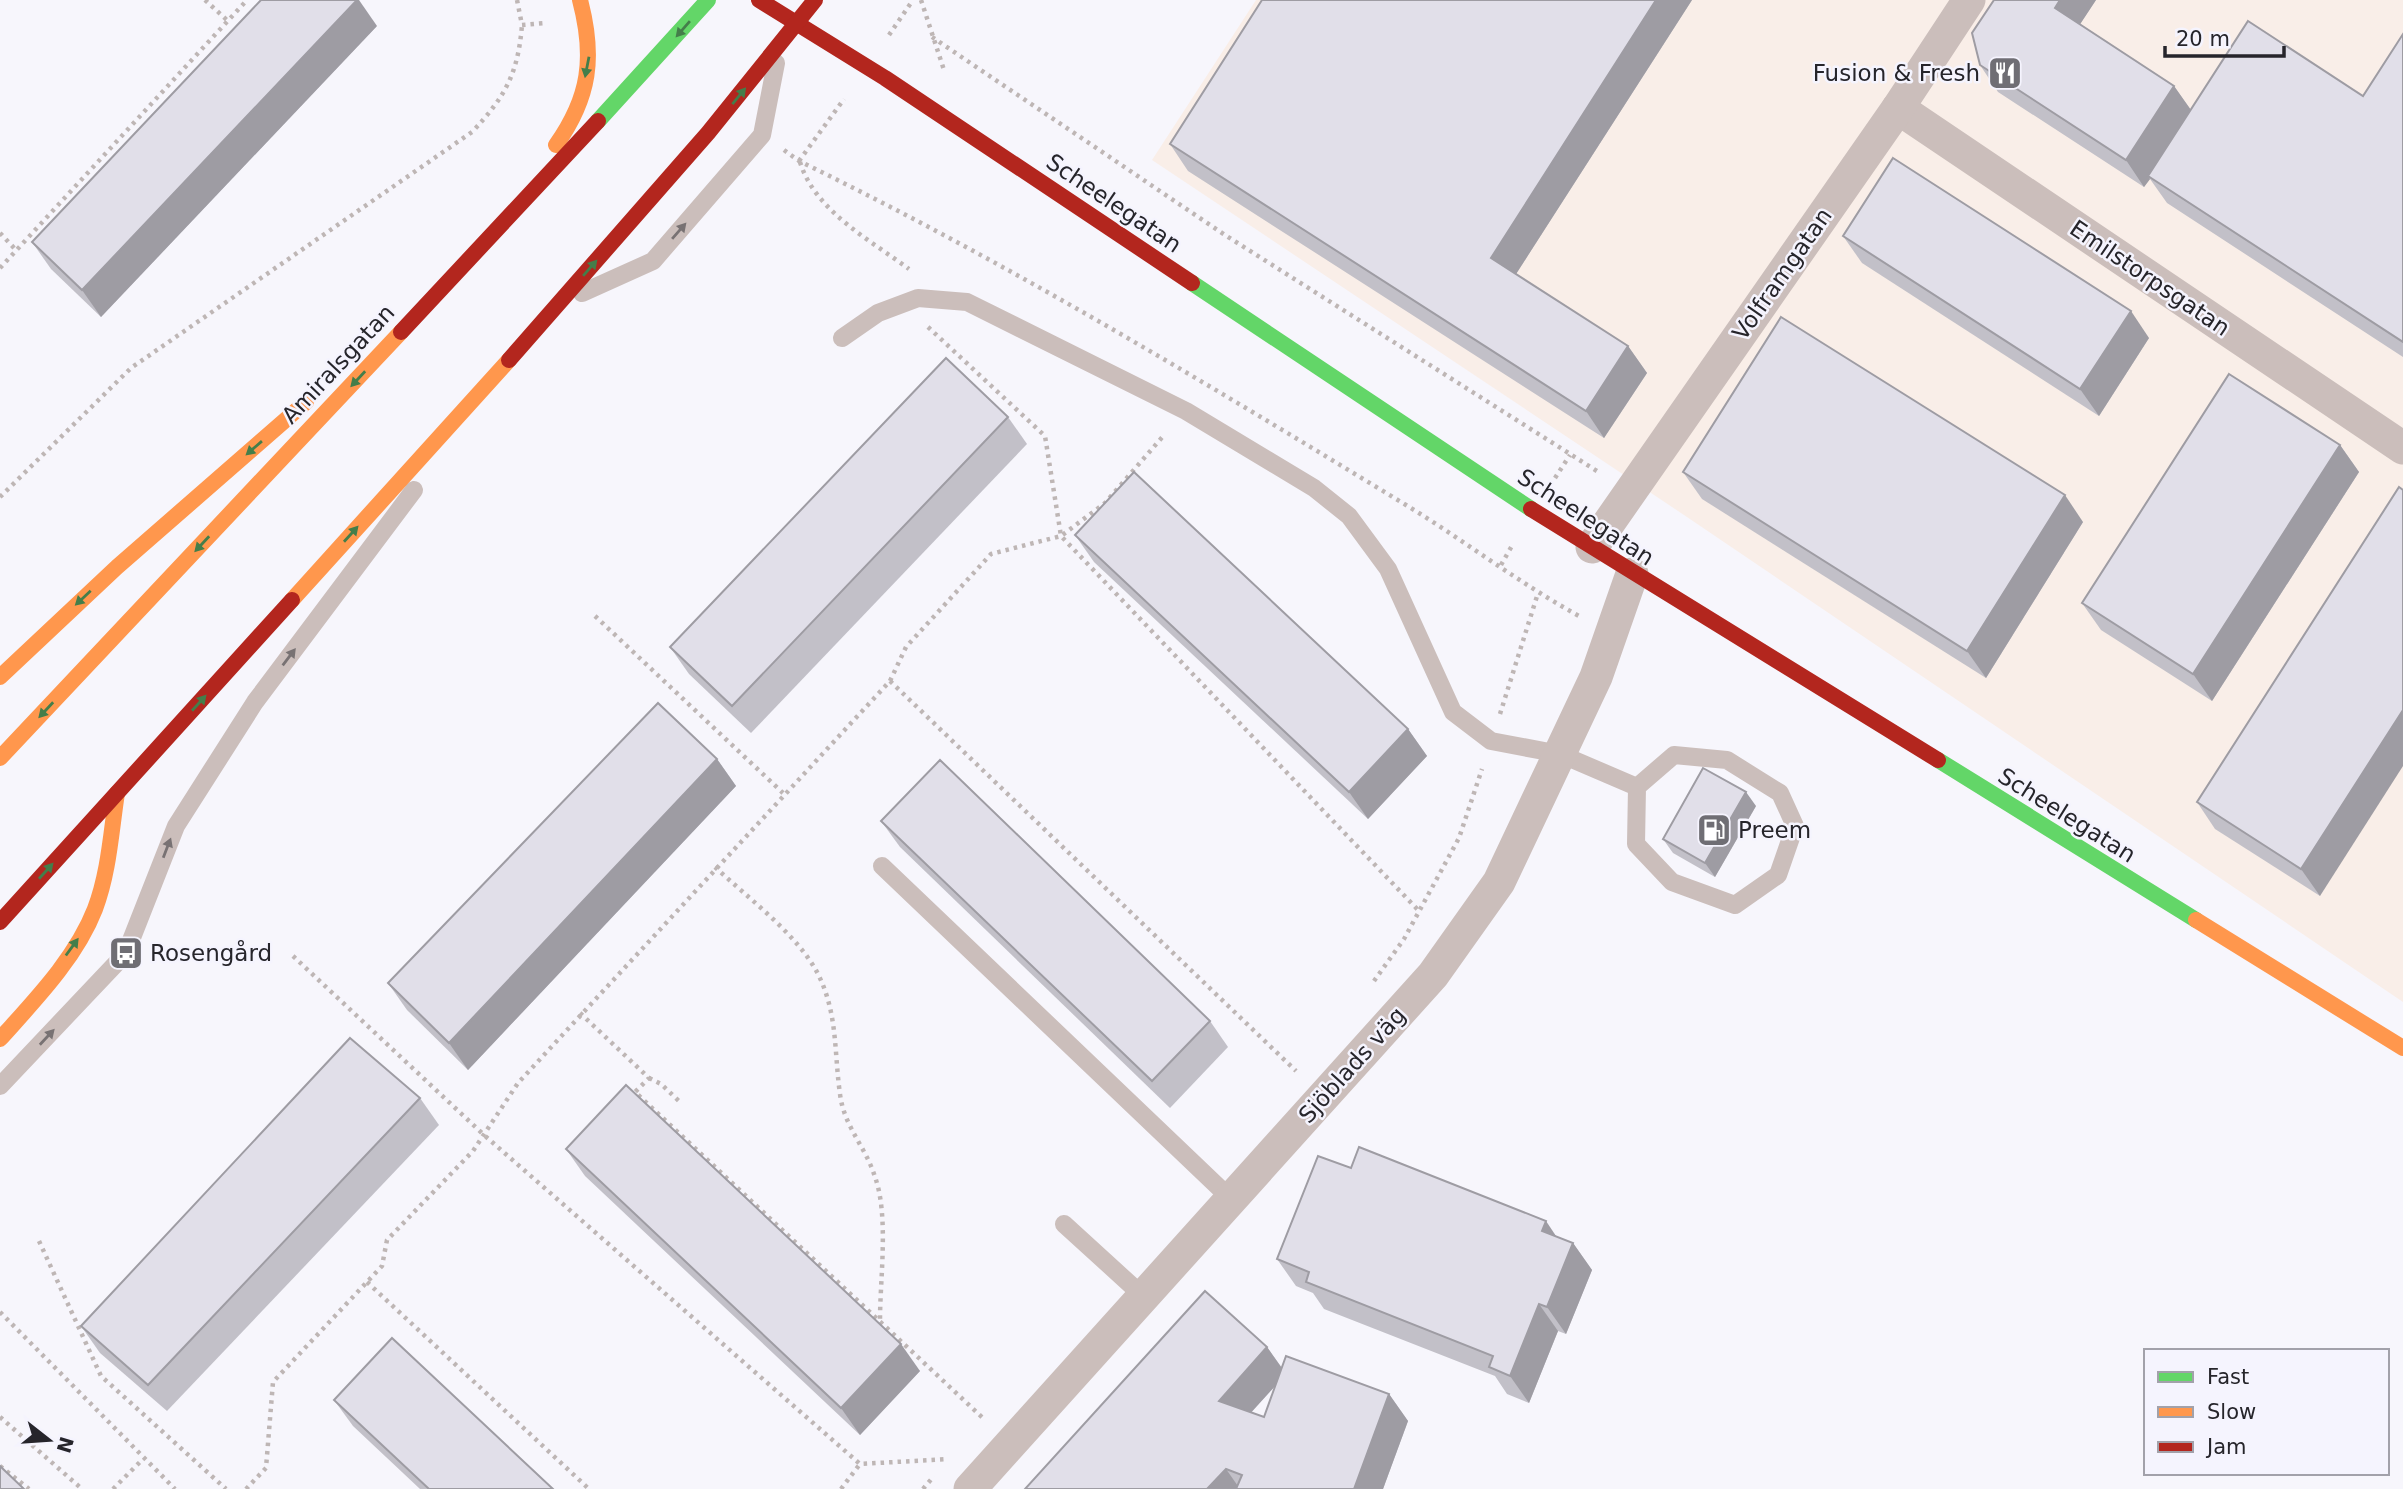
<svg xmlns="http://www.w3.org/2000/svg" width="2403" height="1489" viewBox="0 0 2403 1489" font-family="'DejaVu Sans',sans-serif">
<rect width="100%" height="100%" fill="#f7f6fc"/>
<path fill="#f9eee8" d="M1256,0H2403V1002L1684,515L1152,160Z"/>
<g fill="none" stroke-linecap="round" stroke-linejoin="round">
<g stroke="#beb6b5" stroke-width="4.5" stroke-dasharray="3.5 5" stroke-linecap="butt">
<path d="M205,0L228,21"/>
<path d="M517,0L522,25L546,23"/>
<path d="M921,0L944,70"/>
<path d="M889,35L913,0"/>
<path d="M932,37L1225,235L1600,473"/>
<path d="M784,150L799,161C1009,263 1207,384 1406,505C1465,541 1519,583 1579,616"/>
<path d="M799,161L844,99"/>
<path d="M800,162C815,211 870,240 909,269"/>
<path d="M0,233L16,250"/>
<path d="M0,268L247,0"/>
<path d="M928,327L1045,436L1061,536L1419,911"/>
<path d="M1555,478L1570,455"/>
<path d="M0,497L131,368L472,132C505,97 518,74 522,25"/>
<path d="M1501,565L1513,544"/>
<path d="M595,616L783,793"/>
<path d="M890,681L1296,1071"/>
<path d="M1500,714L1538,593"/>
<path d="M715,867C748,898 798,935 818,974C838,1014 834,1052 840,1094C844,1127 866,1147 875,1177C889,1216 880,1278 880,1320"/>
<path d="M293,956L484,1135L860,1464L948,1459"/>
<path d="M1374,981L1404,939L1459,838L1482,769"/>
<path d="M580,1013L649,1078L635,1092L985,1420"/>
<path d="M649,1078L661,1084L681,1103"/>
<path d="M39,1241L101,1376L226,1489"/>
<path d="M367,1282L589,1489"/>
<path d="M0,1312L175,1489"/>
<path d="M0,1417L82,1489"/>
<path d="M0,1466L29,1489"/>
<path d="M113,1489L143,1459"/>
<path d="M246,1489L266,1468L273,1382L382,1266L387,1240L473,1151L518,1083L890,681L906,647L991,554L1061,536L1105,503L1165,434"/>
<path d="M841,1489L860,1464"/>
<path d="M923,1489L934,1476"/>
</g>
<g stroke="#cbbebb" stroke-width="18">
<path d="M582,293L653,261L762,135L776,63"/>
<path d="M842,338L878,313L918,298L967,302L1186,411L1314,488L1349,516L1388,569L1453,712L1491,741L1560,754L1637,787L1636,844L1672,882L1735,905L1778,875L1795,826L1780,793L1727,760L1674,755L1637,787"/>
<path d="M882,866L1231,1199"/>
<path d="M0,1086L126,953L176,826L255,702L414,490"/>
<path d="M1064,1224L1143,1296"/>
</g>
<g stroke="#cbbebb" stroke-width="33">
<path d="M1898,108L2403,448"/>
<path d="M1592,547L1898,108L1969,0"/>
<path d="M970,1489L1433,975L1499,882L1596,677L1632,574"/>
</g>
<g stroke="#63d668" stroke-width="16">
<path d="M598,121L708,0"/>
<path d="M1192,283L1531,509"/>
<path d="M1938,760L2196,920"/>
</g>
<g stroke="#ff974d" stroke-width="16">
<path d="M556,145C590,97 595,57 580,0"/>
<path d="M292,600L509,360"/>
<path d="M0,677L117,567L306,402"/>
<path d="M0,758L401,332"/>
<path d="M2196,920L2403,1048"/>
<path d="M0,1039C35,1000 76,958 95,909C109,872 111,832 117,793"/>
</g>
<g stroke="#b3261e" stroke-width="16">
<path d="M759,0L885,78L1192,283"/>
<path d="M401,332L598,121"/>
<path d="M509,360L708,133L815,0"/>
<path d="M1531,509L1938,760"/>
<path d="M0,922L292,600"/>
</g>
</g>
<g fill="#c2c0c8" fill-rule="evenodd">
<path d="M1692,0L1516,274L1628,346L1647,373L1604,438L1188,171L1170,144Z"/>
<path d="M1994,0H2096L2080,24L2174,86L2191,110L2363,96L2403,34V357L2167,203L2150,179L2144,187L1998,92L1980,65Z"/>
<path d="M377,26L101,317L51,269L32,242Z"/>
<path d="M1843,236L2149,338L2099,416L1862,263Z"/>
<path d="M1008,417L1027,444L751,733L689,674L670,647Z"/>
<path d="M2340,445L2359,472L2212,701L2101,630L2082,603Z"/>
<path d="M1683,472L2083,522L1986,678L1702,499Z"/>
<path d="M2399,487L2320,896L2215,829L2197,802Z"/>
<path d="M1075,535L1408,729L1427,756L1368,819L1094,562Z"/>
<path d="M717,759L736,786L468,1070L407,1010L388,983Z"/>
<path d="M1756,806L1715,877L1673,853L1663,839Z"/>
<path d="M881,821L1210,1021L1228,1047L1170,1108L900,847Z"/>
<path d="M420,1098L439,1125L167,1411L100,1353L81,1326Z"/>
<path d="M566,1149L920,1371L860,1435L585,1176Z"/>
<path d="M1351,1168L1573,1243L1592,1270L1566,1334L1558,1331L1529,1403L1507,1394L1495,1376L1324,1309L1313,1293L1296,1286L1277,1259Z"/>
<path d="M1267,1347L1282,1368L1389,1394L1408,1421L1383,1489H1025ZM1276,1385L1264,1417L1251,1412Z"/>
<path d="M334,1400L553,1489H420L353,1426Z"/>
</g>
<g fill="#9e9ca3">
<path d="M357,0H359L377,26L101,317L82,290Z"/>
<path d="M1656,0H1692L1509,285L1491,258Z"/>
<path d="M2060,0H2096L2073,35L2055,8Z"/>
<path d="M2174,86L2193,113L2148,176L2150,179L2144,187L2126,160Z"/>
<path d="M2131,311L2149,338L2099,416L2080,389Z"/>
<path d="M1628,346L1647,373L1604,438L1586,411Z"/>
<path d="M2340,445L2359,472L2212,701L2193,674Z"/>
<path d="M2065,495L2083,522L1986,678L1967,651Z"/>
<path d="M2403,710V766L2320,896L2301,869Z"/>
<path d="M1408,729L1427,756L1368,819L1349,792Z"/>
<path d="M717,759L736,786L468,1070L449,1043Z"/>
<path d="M1746,792L1756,806L1715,877L1705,863Z"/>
<path d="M1546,1221L1564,1248L1542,1231Z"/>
<path d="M1573,1243L1592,1270L1566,1334L1547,1307Z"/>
<path d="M1539,1304L1558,1331L1529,1403L1510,1376Z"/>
<path d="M901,1344L920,1371L860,1435L841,1408Z"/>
<path d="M1267,1347L1286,1374L1238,1427L1219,1401Z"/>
<path d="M1389,1394L1408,1421L1383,1489H1354Z"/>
<path d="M1226,1469L1240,1489H1207Z"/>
</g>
<g fill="#e1dfe9" stroke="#9e9ca3" stroke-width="2">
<path d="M261,0H357L82,290L32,242Z"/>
<path d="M1262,0H1656L1491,258L1628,346L1586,411L1170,144Z"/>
<path d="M1994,0H2060L2055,8L2174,86L2126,160L1980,65L1972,33Z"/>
<path d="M2248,21L2363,96L2403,34V342L2148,176Z"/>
<path d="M1893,158L2131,311L2080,389L1843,236Z"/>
<path d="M1781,317L2065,495L1967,651L1683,472Z"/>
<path d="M946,358L1008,417L732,706L670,647Z"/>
<path d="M2229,374L2340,445L2193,674L2082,603Z"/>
<path d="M1134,472L1408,729L1349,792L1075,535Z"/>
<path d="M2399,487L2403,490V710L2301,869L2197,802Z"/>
<path d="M658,703L717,759L449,1043L388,983Z"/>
<path d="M940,760L1210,1021L1152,1081L881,821Z"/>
<path d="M1703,768L1746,792L1705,863L1663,839Z"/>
<path d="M350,1038L420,1098L148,1385L81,1326Z"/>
<path d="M626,1085L901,1344L841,1408L566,1149Z"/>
<path d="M1359,1147L1546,1221L1542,1231L1573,1243L1547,1307L1539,1304L1510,1376L1489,1367L1493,1356L1306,1282L1309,1272L1277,1259L1318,1156L1351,1168Z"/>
<path d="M1205,1291L1267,1347L1219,1401L1264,1417L1286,1356L1389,1394L1354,1489H1236L1242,1475L1226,1469L1207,1489H1025Z"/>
<path d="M392,1338L553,1489H429L334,1400Z"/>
<path d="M0,1466L24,1489H0Z"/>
</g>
<defs><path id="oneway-solid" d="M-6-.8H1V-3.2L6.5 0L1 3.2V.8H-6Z" transform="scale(1.75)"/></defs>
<g fill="#447e4a">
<use href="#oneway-solid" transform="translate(683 29) rotate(131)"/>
<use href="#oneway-solid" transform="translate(587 67) rotate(101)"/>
<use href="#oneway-solid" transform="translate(739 96) rotate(-51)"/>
<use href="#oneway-solid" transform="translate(590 268) rotate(-49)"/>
<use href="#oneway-solid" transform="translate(358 379) rotate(133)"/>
<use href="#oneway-solid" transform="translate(254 448) rotate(139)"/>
<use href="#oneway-solid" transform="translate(351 534) rotate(-48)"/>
<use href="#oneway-solid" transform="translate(202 544) rotate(133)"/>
<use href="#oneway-solid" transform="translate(83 598) rotate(137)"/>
<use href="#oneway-solid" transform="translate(199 703) rotate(-48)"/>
<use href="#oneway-solid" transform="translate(46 710) rotate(133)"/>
<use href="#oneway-solid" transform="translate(46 871) rotate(-48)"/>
<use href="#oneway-solid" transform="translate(72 947) rotate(-54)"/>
</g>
<g fill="#787273">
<use href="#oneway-solid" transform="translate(679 231) rotate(-49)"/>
<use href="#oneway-solid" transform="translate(289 657) rotate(-53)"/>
<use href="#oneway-solid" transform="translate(167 848) rotate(-69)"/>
<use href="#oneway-solid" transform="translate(47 1037) rotate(-47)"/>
</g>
<defs>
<g id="restaurant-square" transform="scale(1.75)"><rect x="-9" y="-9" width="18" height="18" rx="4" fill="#6f6e74" stroke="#f5f4fe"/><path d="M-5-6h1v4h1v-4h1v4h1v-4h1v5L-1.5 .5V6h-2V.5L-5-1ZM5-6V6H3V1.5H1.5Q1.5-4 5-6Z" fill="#fff"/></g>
<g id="fuel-square" transform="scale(1.75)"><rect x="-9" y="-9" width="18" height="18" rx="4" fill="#6f6e74" stroke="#f5f4fe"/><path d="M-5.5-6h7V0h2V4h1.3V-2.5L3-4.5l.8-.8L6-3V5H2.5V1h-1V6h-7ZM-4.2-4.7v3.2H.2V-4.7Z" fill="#fff"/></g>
<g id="bus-square" transform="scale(1.75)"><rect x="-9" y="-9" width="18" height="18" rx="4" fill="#6f6e74" stroke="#f5f4fe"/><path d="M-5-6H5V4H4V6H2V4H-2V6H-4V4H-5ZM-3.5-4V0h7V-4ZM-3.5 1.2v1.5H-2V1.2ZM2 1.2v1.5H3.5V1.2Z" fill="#fff"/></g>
</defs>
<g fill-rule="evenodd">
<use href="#restaurant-square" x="2005" y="73"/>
<use href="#fuel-square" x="1714" y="830"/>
<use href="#bus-square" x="126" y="953"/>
</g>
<g text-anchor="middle" stroke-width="5" stroke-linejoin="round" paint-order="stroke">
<g font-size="23" fill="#26252b" stroke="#f5f4fe" text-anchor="start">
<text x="1980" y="81" text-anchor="end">Fusion &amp; Fresh</text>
<text x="1738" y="838">Preem</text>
<text x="150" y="961">Rosengård</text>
</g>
<g font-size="23" fill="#26252b" stroke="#f5f4fe">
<text transform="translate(1114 203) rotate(34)" y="8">Scheelegatan</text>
<text transform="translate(1782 274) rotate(-55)" y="8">Volframgatan</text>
<text transform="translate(2150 278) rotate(34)" y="8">Emilstorpsgatan</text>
<text transform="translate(338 364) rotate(-47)" y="8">Amiralsgatan</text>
<text transform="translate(1586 517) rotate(33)" y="8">Scheelegatan</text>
<text transform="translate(2067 815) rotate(32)" y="8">Scheelegatan</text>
<text transform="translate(1352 1065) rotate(-48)" y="8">Sjöblads väg</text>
</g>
</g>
<rect x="2144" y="1349" width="245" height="126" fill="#f5f4fe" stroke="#a2a1aa" stroke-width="2"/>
<rect x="2158" y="1372" width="35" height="10" fill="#63d668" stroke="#a2a1aa" stroke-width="2"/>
<text x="2207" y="1384" font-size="21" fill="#26252b">Fast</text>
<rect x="2158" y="1407" width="35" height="10" fill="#ff974d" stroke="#a2a1aa" stroke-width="2"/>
<text x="2207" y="1419" font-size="21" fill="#26252b">Slow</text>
<rect x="2158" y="1442" width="35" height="10" fill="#b3261e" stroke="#a2a1aa" stroke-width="2"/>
<text x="2207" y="1454" font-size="21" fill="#26252b">Jam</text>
<g transform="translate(49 1440) rotate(107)" stroke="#f5f4fe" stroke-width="5" paint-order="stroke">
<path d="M0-5L12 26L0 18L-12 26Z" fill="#26252b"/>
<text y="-10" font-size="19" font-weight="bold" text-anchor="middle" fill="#26252b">N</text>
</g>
<path d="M2165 46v10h119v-10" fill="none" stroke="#26252b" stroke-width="3.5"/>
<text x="2176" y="46" font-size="21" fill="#26252b" stroke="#f5f4fe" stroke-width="5" paint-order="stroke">20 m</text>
</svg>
